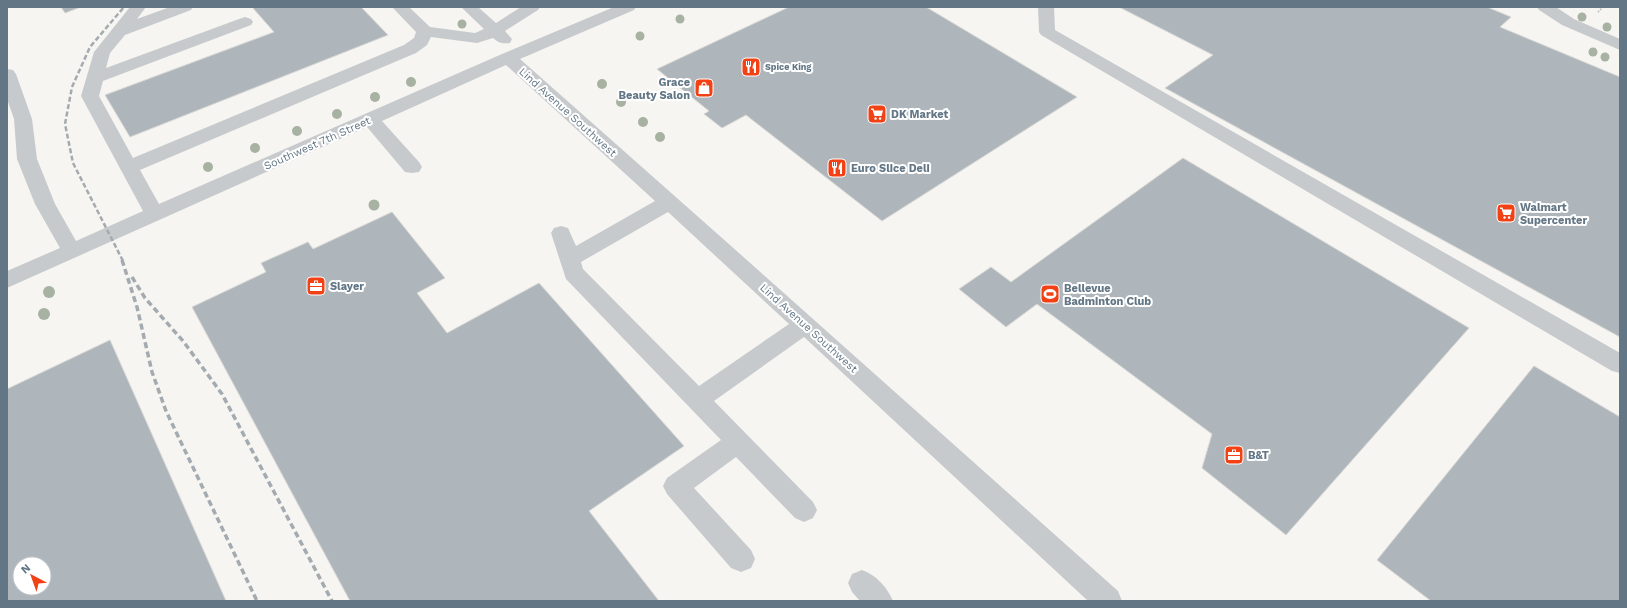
<svg xmlns="http://www.w3.org/2000/svg" width="1627" height="608" viewBox="0 0 1627 608" font-family="'Work Sans',sans-serif">
<rect width="100%" height="100%" fill="#f6f5f1"/>
<g fill="#aeb6bb" stroke="#d7d7d4" fill-rule="evenodd">
<path d="M61,7H81L65,13Z"/>
<path d="M252,7H361L388,35L130,137L105,95L274,32Z"/>
<path d="M789,7H926L1077,97L882,221L746,115L722,128L704,114L709,111L657,69Z"/>
<path d="M1119,7H1487L1511,17L1500,27L1620,77V337L1165,88L1213,55Z"/>
<path d="M1183,158L1469,328L1286,535L1202,468L1212,434L1037,304L1006,327L959,289L991,267L1011,282Z"/>
<path d="M392,212L445,278L417,293L447,333L539,283L684,446L589,511L659,601H350L192,307L266,272L261,263L308,242L313,249Z"/>
<path d="M110,340L226,601H7V389ZM20,564H44V588H20Z"/>
<path d="M1534,366L1620,417V601H1431L1377,560Z"/>
</g>
<g fill="none" stroke-linecap="round" stroke-linejoin="round">
<path stroke="#bec0c2" stroke-width="2" stroke-dasharray="1.5 1.5" stroke-linecap="butt" d="M1598,12L1603,7"/>
<g fill="#c7cacd" fill-rule="evenodd">
<path d="M130,7H146L137,19L170,7H193L191,10L125,35L110,53L106,68L239,19L245,17L251,19L253,22L251,25L103,81L99,96L133,158L404,45L414,38L416,32L392,7H409L430,27L475,33L484,29L461,7H478L496,23L521,7H540L538,10L505,31L512,39L510,43C502,44 499,43 493,38L477,43L431,37L427,45L416,53L140,170L159,204L502,54L614,7H636L634,10L520,59L730,245L1118,591L1122,601H1088L804,337L714,401L813,502L817,510L813,518L804,522L795,518L736,457L694,488L751,550L755,559L751,568L741,572L731,568L667,494L663,486L667,478L721,440L566,279L551,233L554,228L561,226L568,228L576,246L655,201L506,65L382,121L419,162L422,167L419,172L412,173L405,172L367,127L7,288V271L60,248L35,204L17,159L14,119L7,99V69L13,70L16,74L32,119L37,159L55,204L76,241L143,211L81,96L94,52ZM668,212L789,324L699,386L583,269L581,262Z"/>
<path d="M1038,7H1054L1055,30L1620,353V373L1612,371L1041,35L1039,32Z"/>
<path d="M1537,7H1556L1574,19L1620,39V50L1562,25L1539,10Z"/>
<path d="M862,570C876,575 887,587 893,601H860L852,592L848,583L852,574Z"/>
</g>
<path stroke="#a4abb0" stroke-width="2.5" stroke-dasharray="5 2.5" stroke-linecap="butt" d="M123,261L73,163L65,124L72,87L90,47L124,7"/>
<g stroke="#a4abb0" stroke-width="3.5" stroke-dasharray="6 3.5" stroke-linecap="butt">
<path d="M122,260L137,307L152,372L166,411L257,601"/>
<path d="M132,277L145,298L183,341L222,394L332,601"/>
</g>
</g>
<g fill="#a7b2a2">
<circle cx="1582" cy="17" r="4.5"/>
<circle cx="680" cy="19" r="4.5"/>
<circle cx="462" cy="24" r="4.5"/>
<circle cx="1607" cy="27" r="4.5"/>
<circle cx="640" cy="36" r="4.5"/>
<circle cx="1593" cy="52" r="4.5"/>
<circle cx="1605" cy="57" r="4.5"/>
<circle cx="411" cy="82" r="5"/>
<circle cx="602" cy="84" r="5"/>
<circle cx="375" cy="97" r="5"/>
<circle cx="621" cy="102" r="5"/>
<circle cx="337" cy="114" r="5"/>
<circle cx="643" cy="122" r="5"/>
<circle cx="297" cy="131" r="5"/>
<circle cx="660" cy="137" r="5"/>
<circle cx="255" cy="148" r="5"/>
<circle cx="208" cy="167" r="5"/>
<circle cx="374" cy="205" r="5.5"/>
<circle cx="49" cy="292" r="6"/>
<circle cx="44" cy="314" r="6"/>
</g>
<defs>
<g id="restaurant-square" transform="scale(1)"><rect x="-9" y="-9" width="18" height="18" rx="4" fill="#f24115" stroke="#fff"/><path d="M-5-6h1v4h1v-4h1v4h1v-4h1v5L-1.5 .5V6h-2V.5L-5-1ZM5-6V6H3V1.5H1.5Q1.5-4 5-6Z" fill="#fff"/></g>
<g id="shop-square" transform="scale(1)"><rect x="-9" y="-9" width="18" height="18" rx="4" fill="#f24115" stroke="#fff"/><path d="M-5-2.5h2.3a2.7 3.5 0 0 1 5.4 0H5L5.5 6h-11ZM-1.5-2.5h3a1.5 2.3 0 0 0-3 0Z" fill="#fff"/></g>
<g id="supermarket-square" transform="scale(1)"><rect x="-9" y="-9" width="18" height="18" rx="4" fill="#f24115" stroke="#fff"/><path d="M-6-5.5h2.5l.6 2H6L4.5 2H-2.5L-4.4-4H-6ZM-1.5 3.2a1.3 1.3 0 1 0 .1 0ZM3 3.2a1.3 1.3 0 1 0 .1 0Z" fill="#fff"/></g>
<g id="office-square" transform="scale(1)"><rect x="-9" y="-9" width="18" height="18" rx="4" fill="#f24115" stroke="#fff"/><path d="M-6-3h4V-5.5h4V-3h4V5H-6ZM-1-4.5V-3h2v-1.5ZM-6 0V1H6V0Z" fill="#fff"/></g>
<g id="stadium-square" transform="scale(1)"><rect x="-9" y="-9" width="18" height="18" rx="4" fill="#f24115" stroke="#fff"/><path d="M0-5a6.5 5 0 1 0 0 10a6.5 5 0 1 0 0-10ZM-3.5-1.8h7v3.6h-7Z" fill="#fff"/></g>
</defs>
<g fill-rule="evenodd">
<use href="#restaurant-square" x="751" y="67"/>
<use href="#shop-square" x="704" y="88"/>
<use href="#supermarket-square" x="877" y="114"/>
<use href="#restaurant-square" x="837" y="168"/>
<use href="#supermarket-square" x="1506" y="213"/>
<use href="#office-square" x="316" y="286"/>
<use href="#stadium-square" x="1050" y="294"/>
<use href="#office-square" x="1234" y="455"/>
</g>
<g text-anchor="middle" stroke-width="4" stroke-linejoin="round" paint-order="stroke">
<g font-size="9" font-weight="bold" fill="#627685" stroke="#fff" text-anchor="start">
<text x="765" y="70">Spice King</text>
</g>
<g font-size="11" font-weight="bold" fill="#627685" stroke="#fff" text-anchor="start">
<text x="690" y="86" text-anchor="end">Grace<tspan x="690" dy="13">Beauty Salon</tspan></text>
<text x="891" y="118">DK Market</text>
<text x="851" y="172">Euro Slice Deli</text>
<text x="1520" y="211">Walmart<tspan x="1520" dy="13">Supercenter</tspan></text>
<text x="330" y="290">Slayer</text>
<text x="1064" y="292">Bellevue<tspan x="1064" dy="13">Badminton Club</tspan></text>
<text x="1248" y="459">B&amp;T</text>
</g>
<g font-size="11" fill="#627685" stroke="#fff">
<text transform="translate(568 112) rotate(42)" y="4">Lind Avenue Southwest</text>
<text transform="translate(317 143) rotate(-24)" y="4">Southwest 7th Street</text>
<text transform="translate(809 328) rotate(42)" y="4">Lind Avenue Southwest</text>
</g>
</g>
<rect width="1627" height="608" fill="none" stroke="#627685" stroke-width="16"/>
<g transform="translate(32 576) rotate(319)"><circle r="19" fill="#ffffff" stroke="#c0c8ce"/>
<path d="M0-3L7 15L0 10L-7 15Z" fill="#f24115"/>
<text y="-6" font-size="11" font-weight="bold" text-anchor="middle" fill="#627685">N</text>
</g>
</svg>
